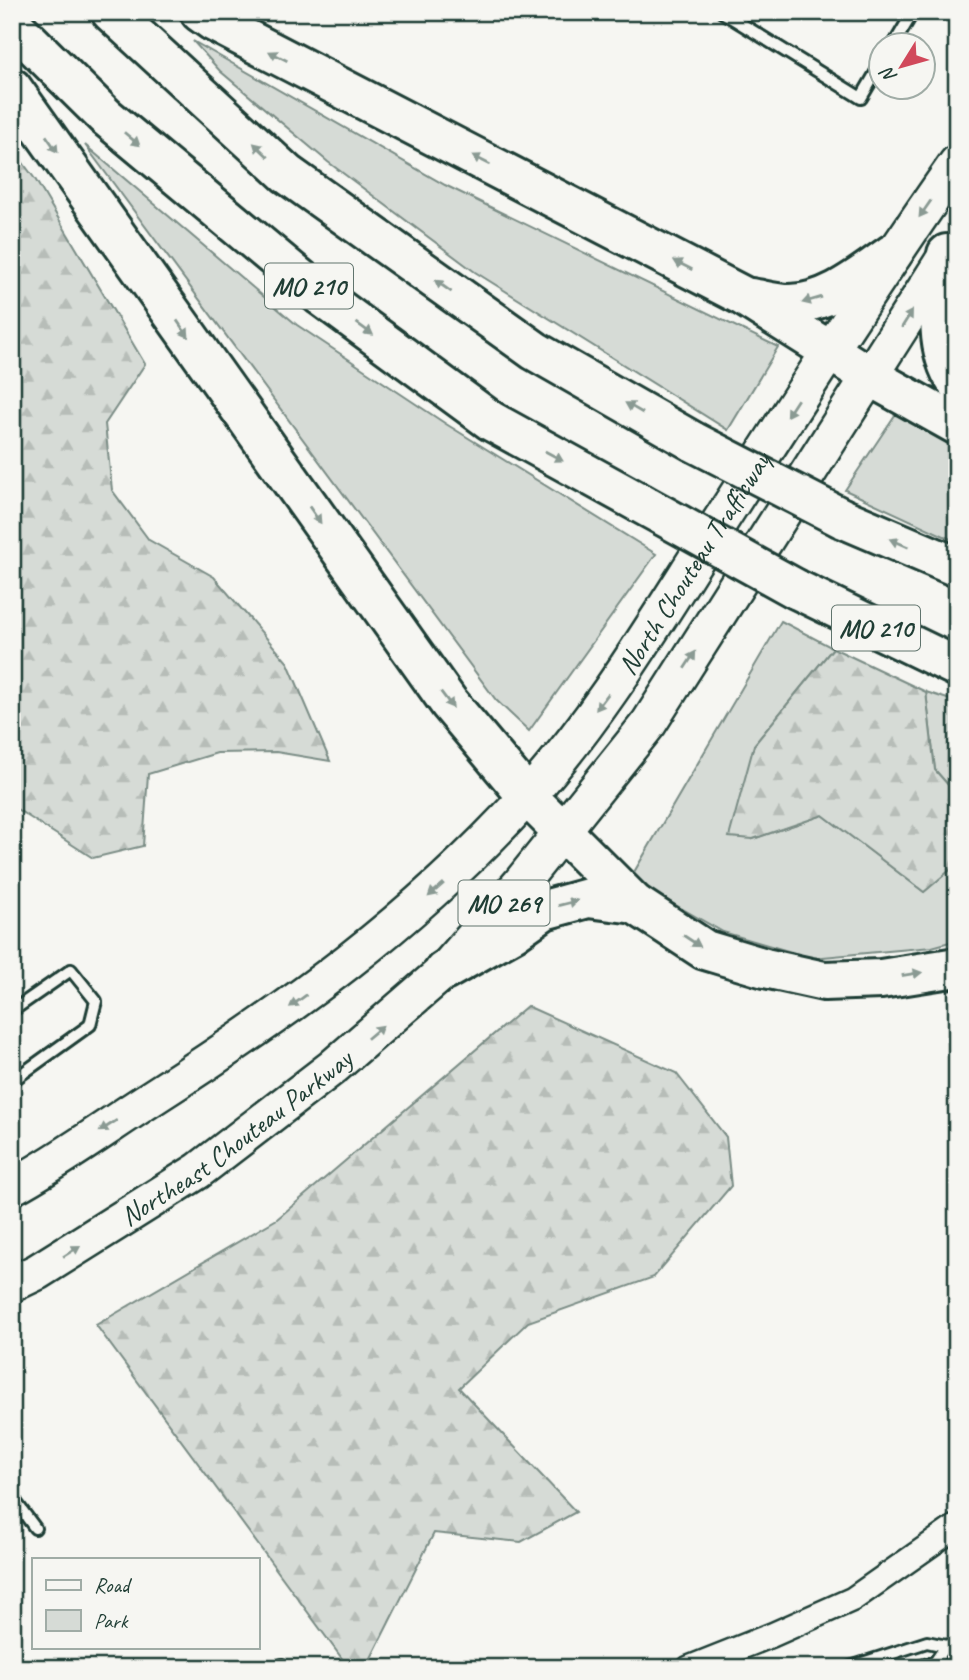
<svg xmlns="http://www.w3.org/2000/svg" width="969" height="1680" viewBox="0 0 969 1680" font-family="Caveat,sans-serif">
<defs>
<pattern id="forest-firs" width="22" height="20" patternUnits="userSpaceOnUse" patternTransform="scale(1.75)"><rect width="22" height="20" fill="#d6dbd6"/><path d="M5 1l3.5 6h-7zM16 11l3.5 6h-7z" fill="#b7bdb8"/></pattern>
</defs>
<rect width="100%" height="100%" fill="#f6f6f2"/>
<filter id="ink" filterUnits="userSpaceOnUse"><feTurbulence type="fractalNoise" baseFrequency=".0143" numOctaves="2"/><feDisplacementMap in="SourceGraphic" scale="14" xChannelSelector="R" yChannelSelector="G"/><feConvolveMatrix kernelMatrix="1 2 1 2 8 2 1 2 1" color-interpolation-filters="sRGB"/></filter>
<g filter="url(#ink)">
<g fill="#d6dbd6" stroke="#7a8c85" stroke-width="2">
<path d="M193,41L445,185L778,347L728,430L475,272L328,162L220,71Z"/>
<path d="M85,145L297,325L446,424L656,554L529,731L496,700Z"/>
<path d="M897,412L957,447V542L845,490Z"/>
<path d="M781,621L833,648L754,745L753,839L823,815L924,892L957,864V940L932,947L812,958L723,932L630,879Z"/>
<path d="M926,692L957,702V795L935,770Z"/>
</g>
<g fill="url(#forest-firs)" stroke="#7a8c85" stroke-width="2">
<path d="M12,148L35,179L145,364L105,424L112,490L149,540L214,577L288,663L330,761L276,752L217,753L148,774L143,846L93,858L12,806Z"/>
<path d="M833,648L926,692L935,770L957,795V864L924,892L823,815L753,839L729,837L754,745Z"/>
<path d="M527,1006L676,1073L726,1137L731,1186L654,1277L528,1322L459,1388L576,1512L521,1542L434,1533L366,1668H349L96,1325L277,1219Z"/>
</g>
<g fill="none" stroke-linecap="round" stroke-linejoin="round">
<g stroke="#1f3d34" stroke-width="16">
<g id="service">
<path d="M722,12L861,98L881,64"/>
<path d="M893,46L913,12"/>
<path d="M12,1011L71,970L96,1001L90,1025L12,1081"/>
<path d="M12,1497L35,1528"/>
<path d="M278,1668L282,1665"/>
<path d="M847,1668L927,1642L946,1646"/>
<path d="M916,1668L935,1662L946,1646L957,1642"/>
</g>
</g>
<g stroke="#1f3d34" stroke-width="28">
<path id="minor" d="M689,1668L772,1635L853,1599L957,1526"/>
</g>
<g stroke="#1f3d34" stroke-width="40">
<g id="primary">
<path id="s1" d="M12,1187C60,1161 105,1128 150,1099C291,1009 413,922 526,798C598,719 653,626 710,537C791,411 871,285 957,163"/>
<path id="s2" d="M12,1284L37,1272L198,1171L333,1067L444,971L520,884L649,723L948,253"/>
</g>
</g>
<g stroke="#1f3d34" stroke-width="44">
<g id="motorway">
<path d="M111,12L287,174L535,351L694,442"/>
<path d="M200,12L214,22L743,296L871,377L957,425"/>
<path d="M12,24L105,116L321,296L491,421L640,503"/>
<path d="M12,88L449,703L527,796L635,904L705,950L765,968L824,981L881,979L957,967"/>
<path d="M947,254C942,298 931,343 957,383"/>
<path d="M751,298C763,300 777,304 789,304C828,304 862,275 892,254"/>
<path d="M842,518L957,567"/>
<path d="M796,589L957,667"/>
<path d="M444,971L513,932L544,910L588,898L635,904"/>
</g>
</g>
<use href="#service" stroke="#f6f6f2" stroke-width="10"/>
<use href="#minor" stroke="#f6f6f2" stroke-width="23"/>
<use href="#primary" stroke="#f6f6f2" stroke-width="35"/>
<use href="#motorway" stroke="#f6f6f2" stroke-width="38"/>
<g stroke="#1f3d34" stroke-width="44" stroke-linecap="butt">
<g id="motorway-bridge">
<path d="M694,442L842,518"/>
<path d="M640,503L796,589"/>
</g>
</g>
<use href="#motorway-bridge" stroke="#f6f6f2" stroke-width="38"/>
</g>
<defs><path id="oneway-solid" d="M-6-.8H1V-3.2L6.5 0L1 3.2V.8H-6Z" transform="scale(1.75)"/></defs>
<g fill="#8a9a93">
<use href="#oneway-solid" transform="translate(278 56) rotate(-153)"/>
<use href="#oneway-solid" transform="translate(132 139) rotate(40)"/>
<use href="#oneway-solid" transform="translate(52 144) rotate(55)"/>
<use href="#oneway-solid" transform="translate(261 150) rotate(-137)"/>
<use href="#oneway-solid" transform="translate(481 160) rotate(-153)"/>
<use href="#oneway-solid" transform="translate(925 209) rotate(125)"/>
<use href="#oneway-solid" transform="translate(683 265) rotate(-153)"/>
<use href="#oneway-solid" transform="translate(443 286) rotate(-145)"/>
<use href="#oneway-solid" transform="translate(812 300) rotate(164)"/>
<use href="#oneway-solid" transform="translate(907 319) rotate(-58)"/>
<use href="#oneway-solid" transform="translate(183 329) rotate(55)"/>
<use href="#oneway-solid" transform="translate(365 329) rotate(36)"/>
<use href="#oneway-solid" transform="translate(634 408) rotate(-150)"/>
<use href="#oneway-solid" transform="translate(792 408) rotate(123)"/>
<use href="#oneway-solid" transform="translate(554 456) rotate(29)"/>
<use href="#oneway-solid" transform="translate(315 515) rotate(55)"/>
<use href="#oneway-solid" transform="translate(899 543) rotate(-157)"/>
<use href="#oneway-solid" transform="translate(690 660) rotate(-57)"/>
<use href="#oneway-solid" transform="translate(447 700) rotate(53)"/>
<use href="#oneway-solid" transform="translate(602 702) rotate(127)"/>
<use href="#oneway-solid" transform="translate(436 890) rotate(139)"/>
<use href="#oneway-solid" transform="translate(568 903) rotate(-15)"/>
<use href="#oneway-solid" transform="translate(692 941) rotate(33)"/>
<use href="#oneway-solid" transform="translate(912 974) rotate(-9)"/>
<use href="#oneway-solid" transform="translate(298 1001) rotate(144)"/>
<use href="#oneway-solid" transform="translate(375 1032) rotate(-40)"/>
<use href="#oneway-solid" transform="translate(108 1126) rotate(147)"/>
<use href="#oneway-solid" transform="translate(72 1251) rotate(-32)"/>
</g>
</g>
<g text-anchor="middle" stroke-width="6" stroke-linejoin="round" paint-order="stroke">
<g fill="#f6f6f2" stroke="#60746d" stroke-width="2">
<rect x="265" y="263.5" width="88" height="45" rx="5"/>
<rect x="832" y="605.5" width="88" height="45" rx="5"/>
<rect x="458.5" y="880.5" width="91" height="45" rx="5"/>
</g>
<g font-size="26" font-weight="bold" fill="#1f3d34">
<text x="309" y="295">MO 210</text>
<text x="876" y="637">MO 210</text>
<text x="504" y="912">MO 269</text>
</g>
<g font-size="28" fill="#1f3d34" stroke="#f6f6f2">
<text dy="10" stroke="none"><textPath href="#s1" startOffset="936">North Chouteau Trafficway</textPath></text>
<text dy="10" stroke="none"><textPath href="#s2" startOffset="268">Northeast Chouteau Parkway</textPath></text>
</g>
</g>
<rect width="969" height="1680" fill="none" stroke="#f6f6f2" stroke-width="42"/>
<rect x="21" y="21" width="927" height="1638" fill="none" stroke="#1f3d34" stroke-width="2.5" filter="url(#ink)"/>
<rect x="32" y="1558" width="228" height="91" fill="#f6f6f2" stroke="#a0aca6" stroke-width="2"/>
<rect x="46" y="1580" width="35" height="10" fill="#f6f6f2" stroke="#a0aca6" stroke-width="2"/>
<text x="94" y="1592" font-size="21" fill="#1f3d34">Road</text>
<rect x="46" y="1610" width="35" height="21" fill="#d6dbd6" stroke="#a0aca6" stroke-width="2"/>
<text x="94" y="1628" font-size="21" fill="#1f3d34">Park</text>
<g transform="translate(902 66) rotate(233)"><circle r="33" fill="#f6f6f2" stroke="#a0aca6" stroke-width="2"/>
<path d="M0-5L12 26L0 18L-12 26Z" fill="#d1495b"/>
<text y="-10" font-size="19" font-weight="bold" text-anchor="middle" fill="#1f3d34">N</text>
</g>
</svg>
